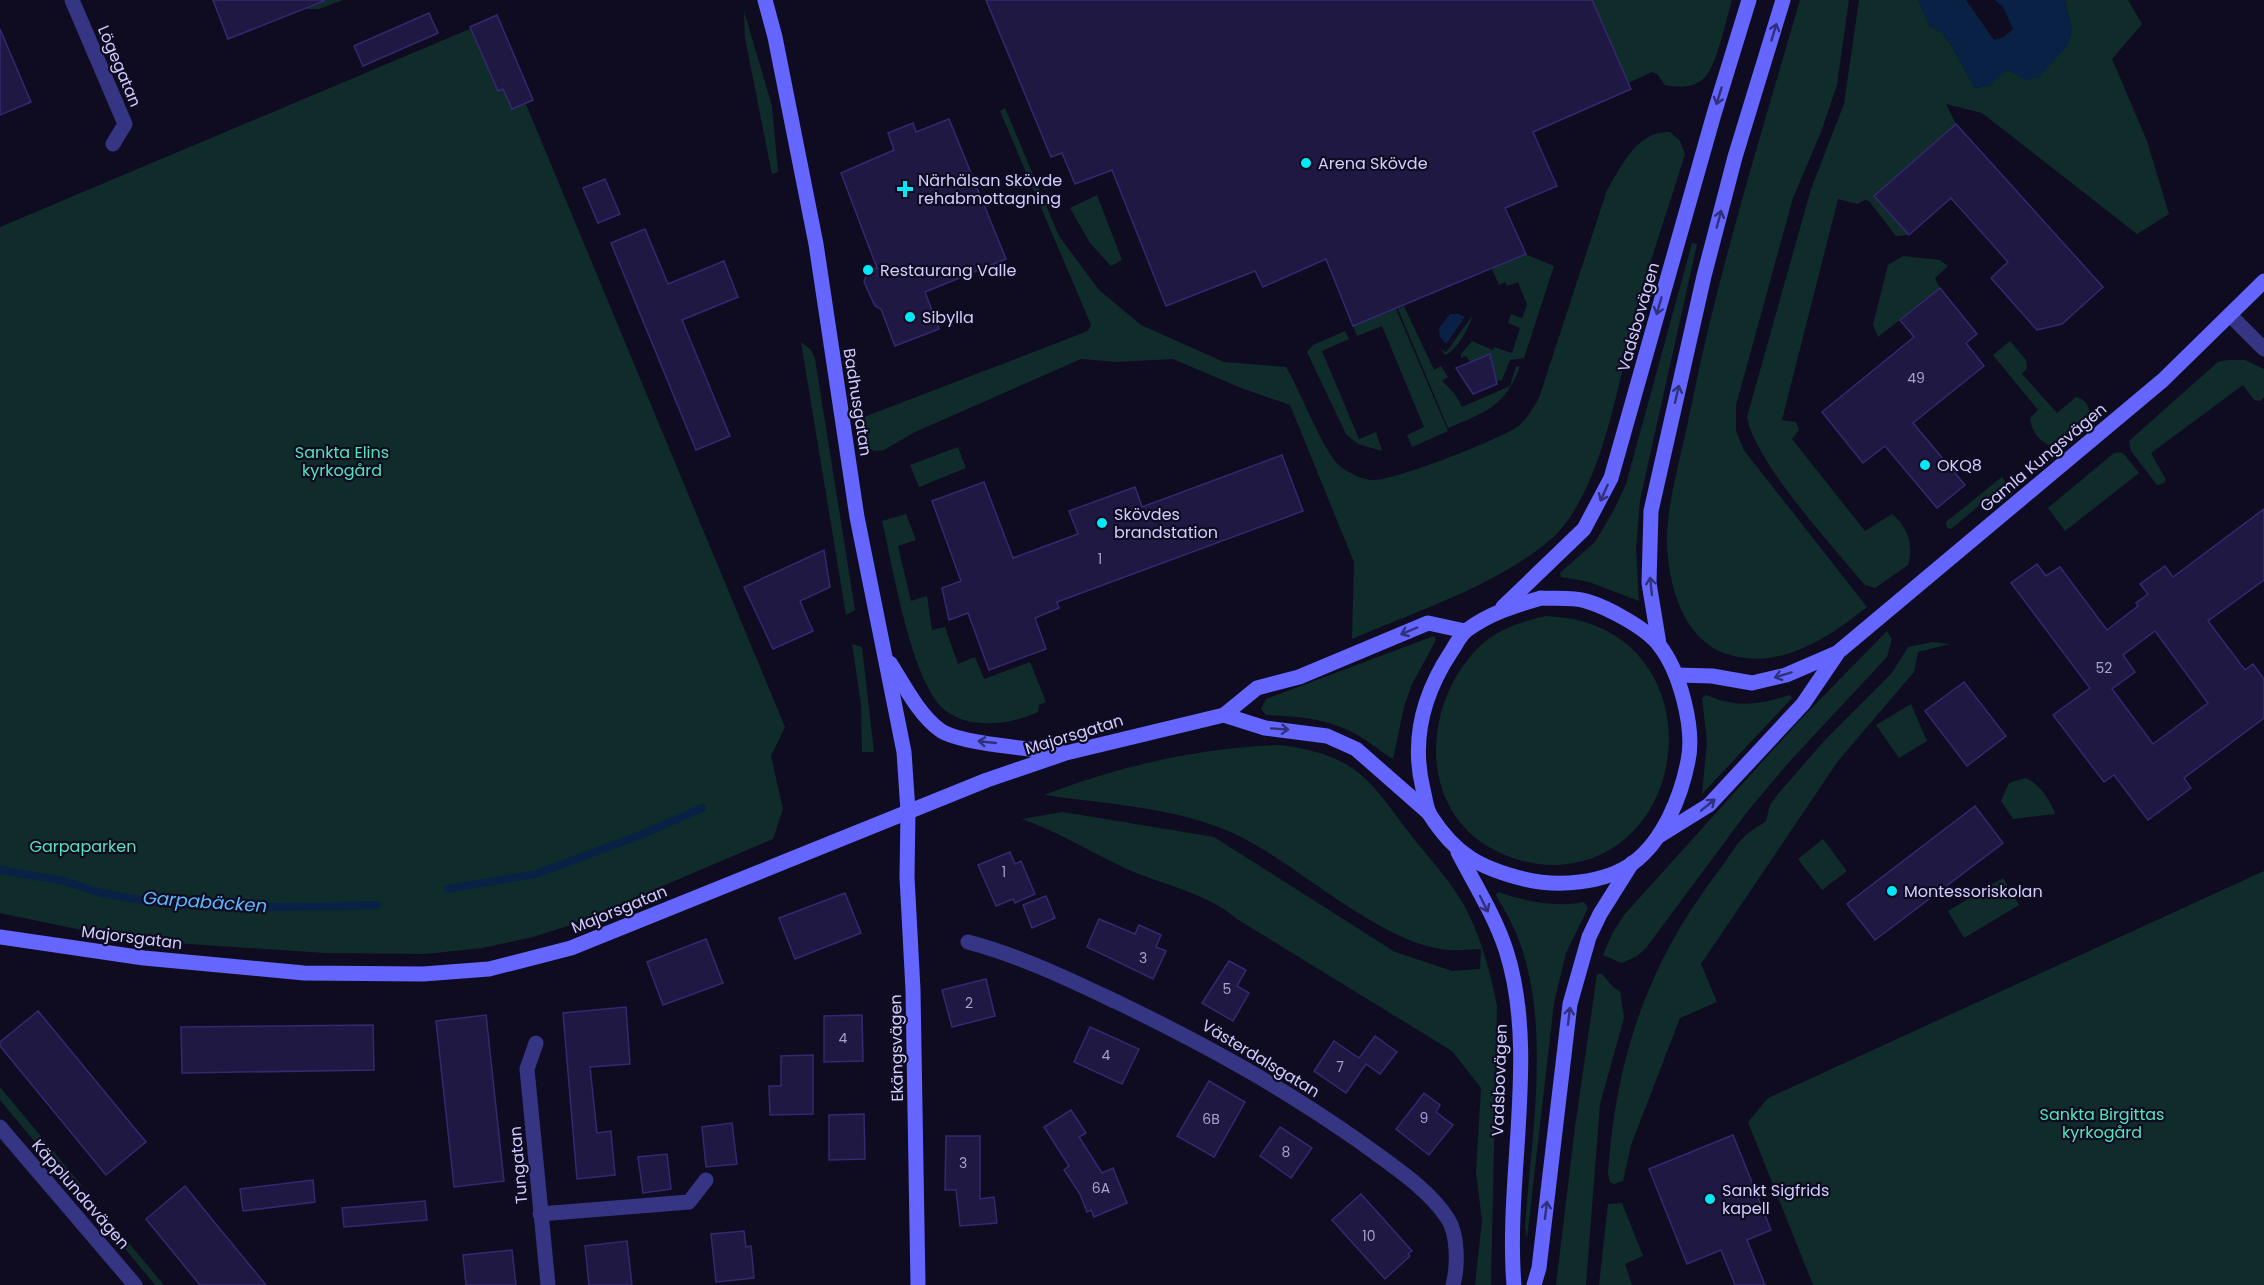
<svg xmlns="http://www.w3.org/2000/svg" width="2264" height="1285" viewBox="0 0 2264 1285" font-family="Poppins,sans-serif">
<rect width="100%" height="100%" fill="#0f0c22"/>
<g fill="#0f2c2a">
<path d="M299,0H343L319,9H303Z"/>
<path d="M1592,0H1732C1727,17 1717,61 1708,73C1699,88 1680,88 1665,85L1657,74L1652,72L1628,83Z"/>
<path d="M1800,0H1849L1837,85L1821,132L1793,198L1736,405V430L1743,449L1867,607C1828,638 1779,671 1727,654C1683,640 1668,584 1667,542C1666,507 1682,452 1689,417C1717,275 1760,138 1800,0Z"/>
<path d="M1859,0H1918L1930,26L1942,33L1951,45L1975,88L1990,85L2000,74L2072,31L2065,0H2128L2142,24L2112,59L2147,141L2169,214L2137,234L1982,113L1946,104L1956,124L1874,196L1909,235L1896,236L1869,201L1865,200L1857,204L1838,199L1782,420L1796,422L1799,430L1792,439L1865,531L1892,514C1908,527 1914,546 1908,565L1875,588L1865,585C1833,547 1755,462 1747,417L1811,189L1844,104Z"/>
<path d="M744,11L772,106L778,172L772,174L745,38Z"/>
<path d="M491,20L785,727L771,756L783,809L773,839L571,925L533,937L482,948L426,954L325,953L130,940L0,913V227Z"/>
<path d="M1005,108L1059,236L1099,290L1141,325L1224,362L1286,367C1300,390 1324,454 1341,467C1349,473 1365,481 1375,480C1398,479 1498,440 1517,427C1527,420 1533,408 1539,398L1607,190C1622,165 1638,130 1670,132L1680,141L1685,154C1670,203 1653,251 1639,301C1620,369 1604,494 1550,540C1497,585 1417,611 1352,639L1354,562L1290,405L1241,388L1173,359L1117,362L1081,359L915,432L884,450L874,451L870,449L864,417L1088,331L1091,325L1000,111Z"/>
<path d="M1097,195L1122,260L1111,266L1090,243L1070,208Z"/>
<path d="M1692,243L1697,244L1640,500L1636,549L1639,601L1589,582L1561,577L1560,573L1595,542L1614,510L1626,484Z"/>
<path d="M1525,254L1554,266L1524,358L1510,360L1502,380L1496,381L1490,354L1470,362L1466,356L1461,358V354L1472,341L1493,350L1494,347L1512,353L1520,328L1508,323L1511,314L1522,318L1527,305L1518,282L1507,286L1505,282L1499,285L1492,269Z"/>
<path d="M1903,256L1940,260L1948,266L1935,278L1940,288L1878,337L1873,325L1888,265Z"/>
<path d="M1404,306L1434,370L1441,366L1448,377L1442,381L1455,394L1462,407L1510,386L1516,366L1520,367C1504,408 1485,412 1448,428L1398,309Z"/>
<path d="M1396,309L1448,431L1412,447L1407,435L1424,427L1382,326L1357,336L1353,326Z"/>
<path d="M1473,315C1468,329 1458,349 1445,355L1441,349L1446,352Z"/>
<path d="M1345,331L1349,339L1322,351L1359,439L1376,432L1382,451L1358,444L1346,434L1307,352L1313,345Z"/>
<path d="M2010,341L2026,360L2027,368L2022,374L2057,413L2076,397C2085,399 2091,407 2089,416L2051,446C2039,442 2031,430 2030,418L2038,410L1993,355Z"/>
<path d="M801,342L811,350L815,359L855,610L846,615Z"/>
<path d="M2228,360H2245L2264,369V397L2260,401L2254,400L2243,385L2151,453L2166,480L2164,483L2157,485L2131,451L2129,441L2218,362Z"/>
<path d="M958,447L966,468L919,487L910,465Z"/>
<path d="M2120,452L2124,454L2139,473L2065,531L2048,508L2114,453Z"/>
<path d="M2002,477L2006,483L1951,529L1947,528L1946,522Z"/>
<path d="M906,514L916,540L898,546L911,601L927,596L932,630L945,627L958,664L975,657L984,679L1030,662L1046,702L1039,705L1038,712C1013,724 971,730 946,711C911,684 893,566 882,521Z"/>
<path d="M1545,616C1716,621 1701,861 1554,865C1524,865 1492,853 1471,834C1417,784 1430,694 1480,646C1498,629 1521,622 1545,616Z"/>
<path d="M1887,631L1892,639L1887,657L1789,762L1747,812L1646,948L1637,956L1622,963L1603,955L1612,934L1624,915L1800,720Z"/>
<path d="M1434,636L1436,640L1412,684L1404,707L1393,759C1379,751 1368,740 1354,733C1326,718 1297,716 1266,715L1261,709L1266,699Z"/>
<path d="M1932,642L1950,644L1918,652L1914,672L1838,761L1701,964L1717,1002L1680,1018L1631,1145L1623,1181L1614,1184L1610,1182L1608,1173C1616,1058 1647,965 1717,873C1727,861 1737,840 1751,831C1756,827 1761,825 1766,821L1770,805L1778,794L1825,740L1892,673L1908,647Z"/>
<path d="M852,644L862,647L874,752H862L861,704Z"/>
<path d="M1706,695C1737,708 1758,705 1790,695L1792,698L1702,794L1707,742L1702,698Z"/>
<path d="M1911,704L1927,741L1899,758L1876,725Z"/>
<path d="M1280,745C1309,749 1337,755 1360,774C1378,789 1393,812 1407,830C1427,857 1455,884 1469,915C1483,944 1491,975 1497,1006L1491,1285H1475L1482,1221L1476,1172L1481,1088L1452,1051L1237,919C1207,893 1163,885 1127,869C1092,853 1059,832 1022,819L1063,812L1214,837L1395,952L1452,971L1480,969L1481,949C1471,949 1459,951 1449,950C1381,945 1297,863 1235,834C1177,807 1106,804 1044,795C1120,766 1198,748 1280,745Z"/>
<path d="M2025,778C2038,782 2051,801 2055,814L2013,819L2001,801L2009,783Z"/>
<path d="M1823,839L1847,871L1822,890L1798,859Z"/>
<path d="M2264,871V1285H1813L1748,1122L1768,1098Z"/>
<path d="M2003,878L2019,905L1964,938L1948,911Z"/>
<path d="M1498,892C1524,901 1556,908 1584,902L1588,908L1566,953L1554,1003L1527,1238L1525,1228C1531,1139 1550,1034 1522,949C1516,930 1506,912 1496,895Z"/>
<path d="M1597,974H1602L1614,988L1620,991L1624,1018L1600,1104L1586,1285H1556L1575,1127Z"/>
<path d="M0,1087L82,1186L75,1190L0,1100Z"/>
<path d="M1622,1203L1643,1256L1625,1264L1632,1285H1599L1608,1204Z"/>
<path d="M122,1235L164,1285H155L117,1239Z"/>
</g>
<g fill="#092144">
<path d="M1918,0H1966L1994,40L2004,37L2013,29L2003,7L1995,0H2065L2072,31L2068,45L2039,77L2025,80L2008,70L1990,85L1975,88L1951,45L1942,33L1930,26Z"/>
<path d="M1450,314H1458L1465,317L1446,344L1440,337L1439,328Z"/>
</g>
<g fill="none" stroke-linecap="round" stroke-linejoin="round">
<g stroke="#092144" stroke-width="8">
<path d="M0,870L64,881L101,893L159,903L233,908L377,905"/>
<path d="M448,889L536,874L643,834L702,808"/>
</g>
</g>
<g fill="#1f1843" stroke="#342970" stroke-width="1.5" fill-rule="evenodd">
<path d="M213,0H324V1L228,39Z"/>
<path d="M986,0H1592L1631,89L1533,132L1557,186L1505,208L1526,254L1353,326L1326,259L1263,287L1255,271L1166,306L1112,170L1075,184L1062,153L1051,157Z"/>
<path d="M429,13L438,33L363,66L354,46Z"/>
<path d="M497,15L533,100L512,109L503,89L498,91L470,27Z"/>
<path d="M0,29L31,102L0,115Z"/>
<path d="M949,119L1006,259L925,292L939,329L895,346L881,309L875,306L864,282L867,272L877,268L841,173L894,150L888,133L913,123L916,132Z"/>
<path d="M1956,124L2103,287L2062,324L2037,330L1991,278L2008,262L1951,198L1909,235L1874,196Z"/>
<path d="M605,179L620,214L598,223L583,188Z"/>
<path d="M645,229L668,284L724,261L738,297L682,320L730,436L696,450L611,243Z"/>
<path d="M1940,288L1977,334L1966,343L1984,366L1913,423L1965,485L1937,508L1885,446L1863,463L1822,412L1914,337L1900,320Z"/>
<path d="M1490,354L1497,384L1473,394L1456,368Z"/>
<path d="M1282,455L1303,511L1057,602L1059,608L1035,618L1046,649L989,670L968,613L949,620L942,588L961,581L932,501L984,482L1013,558L1078,534L1069,511L1135,487L1142,507Z"/>
<path d="M2264,509V580L2208,621L2245,670L2253,664L2264,679V718L2184,778L2191,788L2148,820L2114,775L2104,782L2053,715L2090,688L2011,583L2037,564L2046,576L2060,567L2107,630L2138,606L2136,603L2148,594L2140,584L2165,566L2173,577ZM2155,631L2208,703L2153,744L2112,689L2135,672L2123,655Z"/>
<path d="M824,550L830,587L800,601L813,631L773,649L744,587Z"/>
<path d="M1964,682L2006,736L1967,766L1925,711Z"/>
<path d="M1975,806L2003,843L1875,940L1847,904Z"/>
<path d="M1010,852L1015,864L1021,861L1035,894L1015,903L1013,899L996,906L978,865Z"/>
<path d="M845,893L861,933L795,959L779,918Z"/>
<path d="M1046,896L1055,918L1032,928L1023,905Z"/>
<path d="M1099,919L1135,934L1139,925L1161,935L1156,947L1166,951L1153,979L1087,947Z"/>
<path d="M706,939L723,983L663,1005L647,962Z"/>
<path d="M1229,961L1246,970L1237,986L1249,993L1233,1021L1202,1003Z"/>
<path d="M986,979L995,1016L952,1027L942,990Z"/>
<path d="M626,1007L630,1064L590,1067L597,1133L611,1131L615,1175L577,1179L563,1013Z"/>
<path d="M38,1011L146,1142L106,1175L0,1046V1042Z"/>
<path d="M486,1015L504,1181L454,1187L436,1021Z"/>
<path d="M862,1015L863,1061L824,1062V1016Z"/>
<path d="M373,1025L374,1070L182,1073L181,1027Z"/>
<path d="M1090,1027L1139,1049L1122,1084L1074,1062Z"/>
<path d="M1375,1036L1397,1052L1380,1074L1366,1064L1346,1093L1314,1071L1334,1041L1359,1058Z"/>
<path d="M813,1055V1114L770,1115L769,1086H781V1056Z"/>
<path d="M1209,1081L1245,1102L1214,1157L1177,1136Z"/>
<path d="M1424,1093L1440,1105L1436,1112L1453,1125L1429,1155L1396,1129Z"/>
<path d="M1071,1110L1086,1133L1079,1137L1102,1173L1113,1168L1127,1203L1094,1217L1091,1210L1087,1212L1080,1194L1064,1170L1069,1166L1044,1127Z"/>
<path d="M864,1114L865,1159L829,1160V1115Z"/>
<path d="M732,1123L737,1164L706,1167L702,1127Z"/>
<path d="M1280,1127L1312,1148L1291,1178L1260,1156Z"/>
<path d="M1733,1135L1771,1230L1747,1240L1765,1285H1735L1721,1250L1687,1264L1649,1169Z"/>
<path d="M946,1136H980V1199L994,1197L997,1223L960,1226L956,1190H945Z"/>
<path d="M667,1154L671,1189L643,1193L638,1157Z"/>
<path d="M313,1180L315,1202L243,1211L240,1189Z"/>
<path d="M185,1186L215,1223L266,1285H200L146,1219Z"/>
<path d="M1361,1194L1412,1251L1408,1254L1410,1256L1385,1279L1332,1220Z"/>
<path d="M425,1201L427,1220L344,1227L342,1208Z"/>
<path d="M744,1231L746,1247L751,1246L754,1278L716,1282L711,1234Z"/>
<path d="M627,1241L632,1285H589L585,1246Z"/>
<path d="M512,1250L516,1285H466L463,1255Z"/>
</g>
<g fill="none" stroke-linecap="round" stroke-linejoin="round">
<g stroke="#353583" stroke-width="15">
<path d="M72,0L125,124L113,144"/>
<path d="M2230,315L2264,349"/>
<path d="M968,942C1021,956 1070,980 1119,1003C1206,1045 1284,1088 1363,1144C1391,1165 1428,1188 1448,1219C1458,1235 1458,1266 1453,1285"/>
<path d="M536,1043L527,1069L548,1285"/>
<path d="M0,1127L135,1285"/>
<path d="M540,1214L689,1202L706,1180"/>
</g>
<g stroke="#6466ff" stroke-width="15">
<path d="M765,0L775,37L816,244L857,517L904,752L908,811L907,877L913,990L918,1285"/>
<path d="M1541,598C1555,599 1573,597 1586,601C1607,607 1646,628 1659,645C1680,671 1695,729 1688,761C1681,797 1663,841 1633,863C1604,884 1557,887 1524,879C1479,868 1455,854 1430,815C1426,808 1425,797 1423,789C1411,740 1424,693 1451,652C1456,645 1460,635 1467,630C1490,613 1514,606 1541,598Z"/>
<path d="M1503,607L1584,529L1611,478L1714,114L1749,0"/>
<path d="M1659,644L1649,583L1651,511L1704,276L1735,157L1783,0"/>
<path d="M890,663C904,685 919,715 940,730C959,744 1036,749 1063,753"/>
<path d="M1676,675L1712,676L1752,683L1786,675L1837,653L2163,380L2264,281"/>
<path d="M1224,715L1265,728L1327,736L1356,749L1429,813"/>
<path d="M1659,836L1709,805L1803,704L1837,654"/>
<path d="M1458,852C1474,883 1495,916 1506,950C1539,1052 1505,1178 1514,1285"/>
<path d="M0,937L144,958L304,973L423,974L489,969L571,948L987,780L1066,753L1224,715L1257,688L1299,677L1428,623L1465,631"/>
<path d="M1534,1285L1539,1268L1570,1004L1589,937L1600,914L1632,863"/>
</g>
</g>
<defs><path id="oneway-shaft" d="M-6 0H5M1.5-3L5.5 0L1.5 3" fill="none" stroke-width="1.6" stroke-linecap="round" stroke-linejoin="round" transform="scale(1.5)"/></defs>
<g stroke="#31307a">
<use href="#oneway-shaft" transform="translate(1774 32) rotate(-73)"/>
<use href="#oneway-shaft" transform="translate(1719 96) rotate(107)"/>
<use href="#oneway-shaft" transform="translate(1719 219) rotate(-75)"/>
<use href="#oneway-shaft" transform="translate(1659 306) rotate(106)"/>
<use href="#oneway-shaft" transform="translate(1677 394) rotate(-77)"/>
<use href="#oneway-shaft" transform="translate(1604 493) rotate(114)"/>
<use href="#oneway-shaft" transform="translate(1651 586) rotate(-96)"/>
<use href="#oneway-shaft" transform="translate(1409 631) rotate(157)"/>
<use href="#oneway-shaft" transform="translate(1783 675) rotate(163)"/>
<use href="#oneway-shaft" transform="translate(1280 729) rotate(4)"/>
<use href="#oneway-shaft" transform="translate(987 742) rotate(-174)"/>
<use href="#oneway-shaft" transform="translate(1708 805) rotate(-39)"/>
<use href="#oneway-shaft" transform="translate(1484 904) rotate(64)"/>
<use href="#oneway-shaft" transform="translate(1569 1016) rotate(-83)"/>
<use href="#oneway-shaft" transform="translate(1546 1210) rotate(-83)"/>
</g>
<g fill="#00e9f8" stroke="#0f0c22" stroke-width="2">
<circle cx="1306" cy="163" r="6"/>
<path d="M902 180h6v6h6v6h-6v6h-6v-6h-6v-6h6z"/>
<circle cx="868" cy="270" r="6"/>
<circle cx="910" cy="317" r="6"/>
<circle cx="1925" cy="465" r="6"/>
<circle cx="1102" cy="523" r="6"/>
<circle cx="1892" cy="891" r="6"/>
<circle cx="1710" cy="1199" r="6"/>
</g>
<g text-anchor="middle" stroke-width="4.5" stroke-linejoin="round" paint-order="stroke">
<g font-size="14" fill="#a4a0d0">
<text x="1916" y="383">49</text>
<text x="1100" y="564">1</text>
<text x="2104" y="673">52</text>
<text x="1004" y="877">1</text>
<text x="1143" y="963">3</text>
<text x="1227" y="994">5</text>
<text x="969" y="1008">2</text>
<text x="843" y="1043">4</text>
<text x="1106" y="1060">4</text>
<text x="1340" y="1072">7</text>
<text x="1424" y="1123">9</text>
<text x="1211" y="1124">6B</text>
<text x="1286" y="1157">8</text>
<text x="963" y="1168">3</text>
<text x="1101" y="1193">6A</text>
<text x="1369" y="1241">10</text>
</g>
<g font-size="16" fill="#d1cdff" stroke="#0f0c22">
<text transform="translate(120 66) rotate(67)" y="6">Lögegatan</text>
<text transform="translate(1638 317) rotate(-74)" y="6">Vadsbovägen</text>
<text transform="translate(858 402) rotate(81)" y="6">Badhusgatan</text>
<text transform="translate(2043 457) rotate(-40)" y="6">Gamla Kungsvägen</text>
<text transform="translate(1074 734) rotate(-17)" y="6">Majorsgatan</text>
<text transform="translate(619 909) rotate(-22)" y="6">Majorsgatan</text>
<text transform="translate(132 937) rotate(7)" y="6">Majorsgatan</text>
<text transform="translate(896 1048) rotate(-91)" y="6">Ekängsvägen</text>
<text transform="translate(1261 1058) rotate(31)" y="6">Västerdalsgatan</text>
<text transform="translate(1499 1080) rotate(-88)" y="6">Vadsbovägen</text>
<text transform="translate(518 1165) rotate(-95)" y="6">Tungatan</text>
<text transform="translate(81 1194) rotate(49)" y="6">Käpplundavägen</text>
</g>
<g font-size="16" fill="#d1cdff" stroke="#0f0c22" text-anchor="start">
<text x="1318" y="169">Arena Skövde</text>
<text x="918" y="186">Närhälsan Skövde<tspan x="918" dy="18">rehabmottagning</tspan></text>
<text x="880" y="276">Restaurang Valle</text>
<text x="922" y="323">Sibylla</text>
<text x="1937" y="471">OKQ8</text>
<text x="1114" y="520">Skövdes<tspan x="1114" dy="18">brandstation</tspan></text>
<text x="1904" y="897">Montessoriskolan</text>
<text x="1722" y="1196">Sankt Sigfrids<tspan x="1722" dy="18">kapell</tspan></text>
</g>
<g font-size="16" fill="#54e4ba" stroke="#0f0c22">
<text x="342" y="458">Sankta Elins<tspan x="342" dy="18">kyrkogård</tspan></text>
<text x="83" y="852">Garpaparken</text>
<text x="2102" y="1120">Sankta Birgittas<tspan x="2102" dy="18">kyrkogård</tspan></text>
</g>
<g font-size="18" font-style="italic" fill="#5bbaff" stroke="#0f0c22">
<text transform="translate(205 902) rotate(4)" y="6">Garpabäcken</text>
</g>
</g>
</svg>
